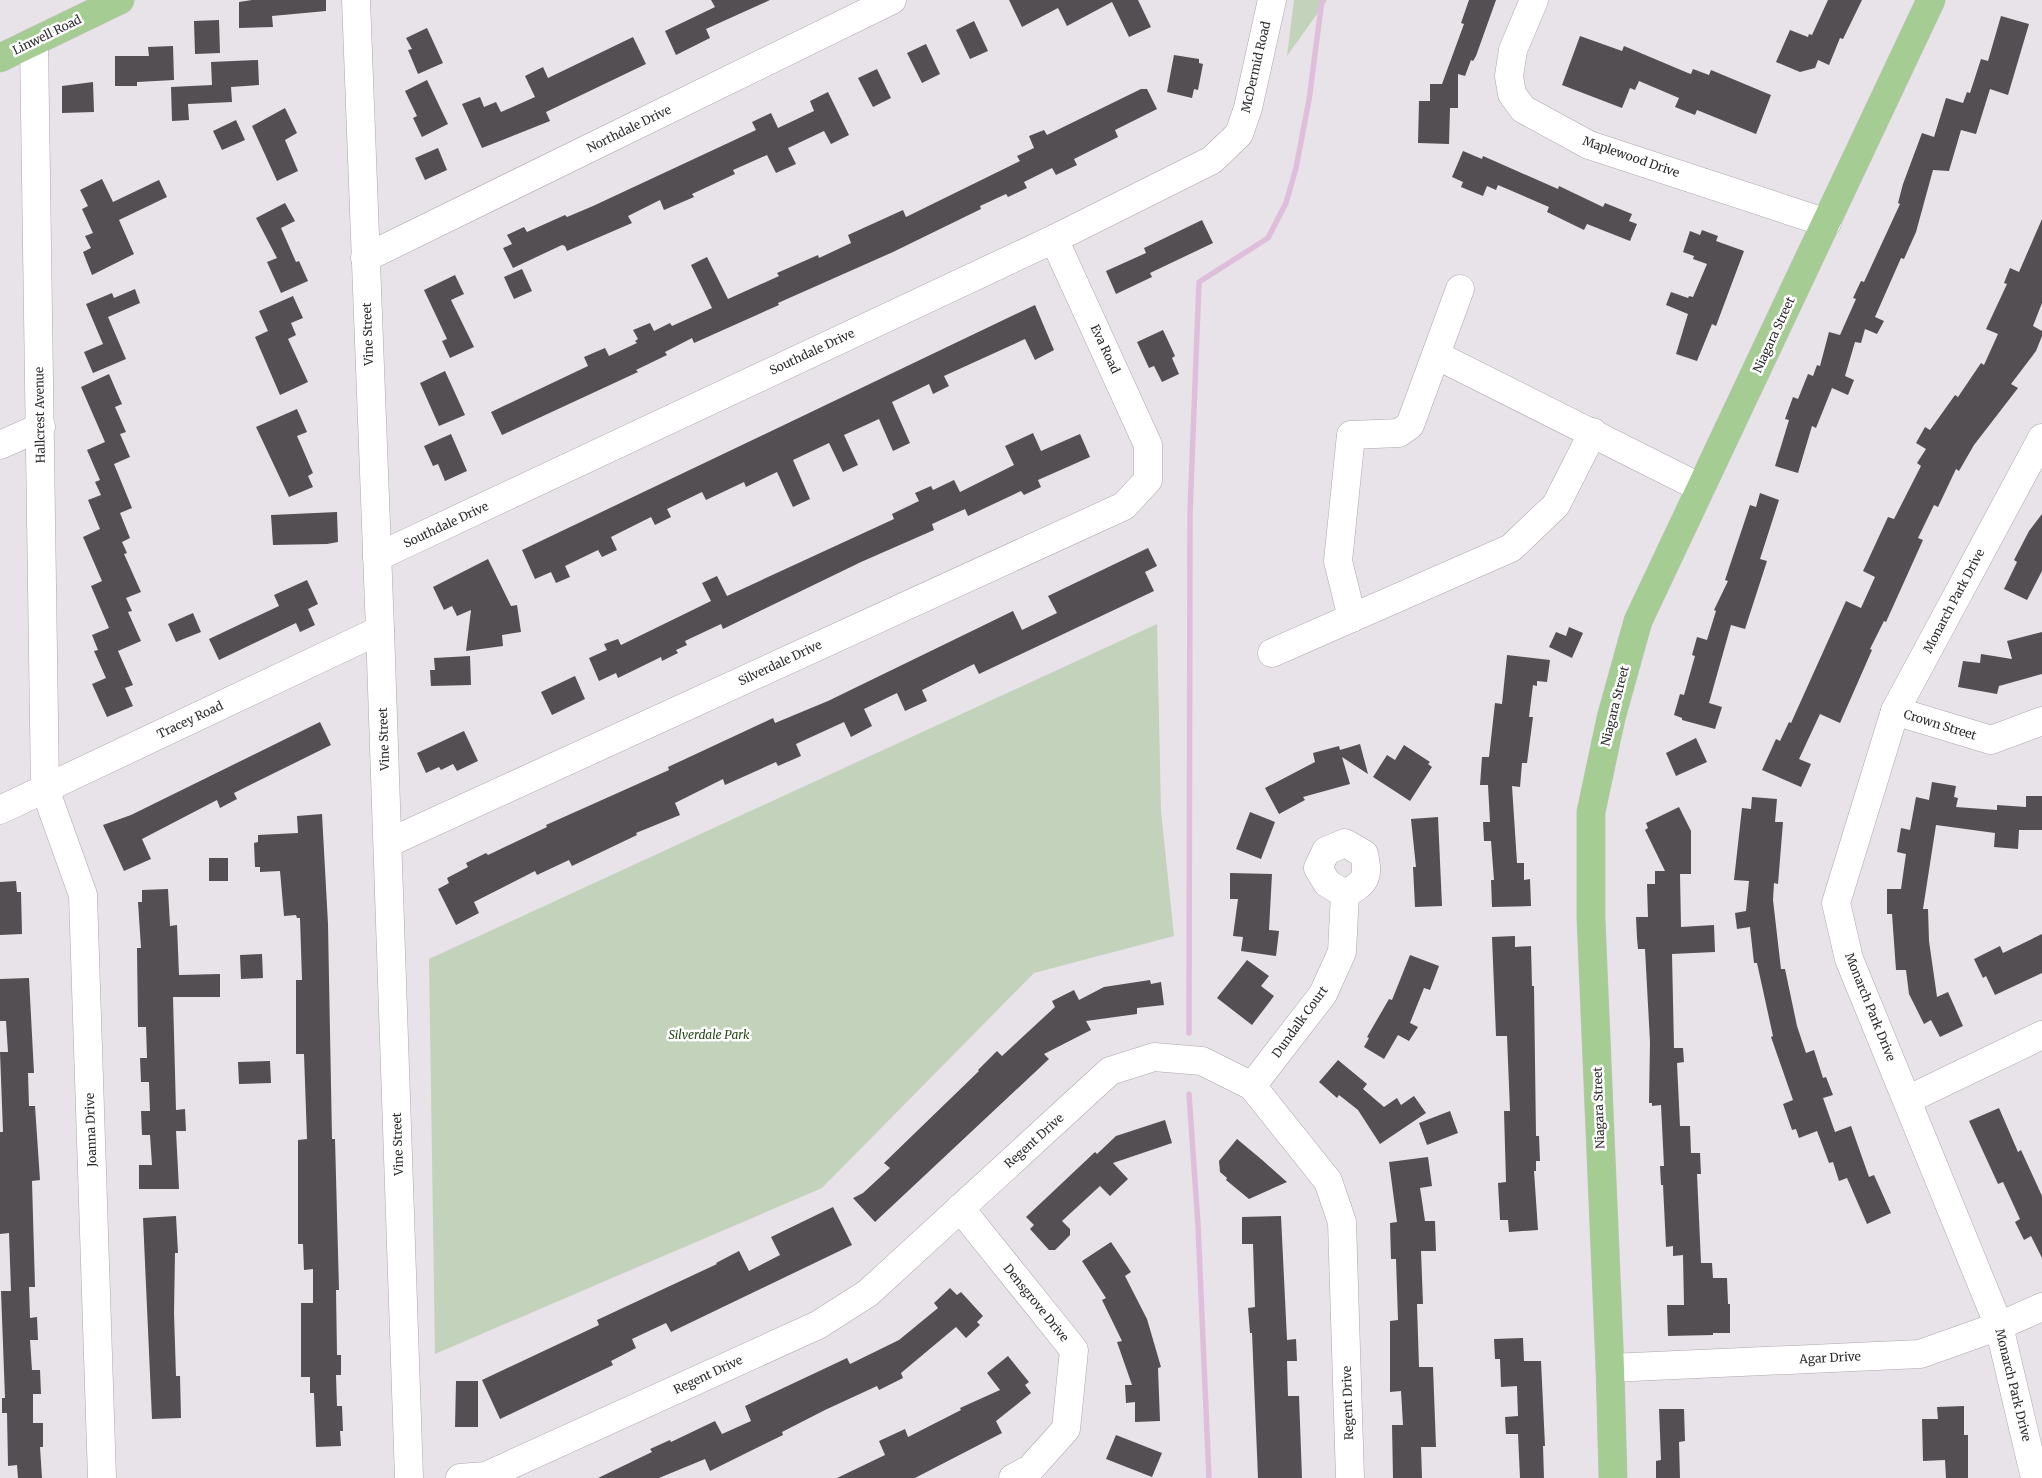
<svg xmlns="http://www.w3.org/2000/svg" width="2042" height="1478" viewBox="0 0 2042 1478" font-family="Merriweather,serif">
<rect width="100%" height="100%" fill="#e8e3e8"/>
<g fill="#c2d2bb">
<path d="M1294,0H1327L1287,56Z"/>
<path d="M1157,624L1161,811L1174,936L1034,973L822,1188L435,1354L429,959Z"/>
</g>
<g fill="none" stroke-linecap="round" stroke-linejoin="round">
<g stroke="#dfbedc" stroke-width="5.5">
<path d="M1189,1033L1190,513L1199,282L1268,238L1286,203L1296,168L1309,100L1322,0"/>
<path d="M1189,1094L1198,1225L1209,1478"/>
</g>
</g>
<g fill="#534f53">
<path d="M252,0H326V11L272,16L273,27L239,28V2Z"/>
<path d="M711,0H770L706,29L710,38L676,55L665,31L715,7Z"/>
<path d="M1009,0H1138L1151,27L1129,37L1112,2L1067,26L1058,8L1022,27Z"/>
<path d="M1469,0H1496L1476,56L1473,61L1471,60L1465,76L1458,74V108H1450L1449,144L1418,143L1419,101H1430V84H1442L1464,24L1461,23Z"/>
<path d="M1828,0H1862L1843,39L1840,38L1829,65L1818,60L1815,68L1800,72L1776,62L1790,30L1808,37L1809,34L1812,35Z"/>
<path d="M2001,16L2029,24L2008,95L1990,89L1976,134L1961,130L1949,171L1933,170L1916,232L1904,259L1901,258L1875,317L1884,321L1877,334L1865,329L1861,343L1855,342L1845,376L1854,380L1848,395L1832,388L1816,428L1812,426L1798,473L1775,466L1789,420L1785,419L1793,397L1798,399L1808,374L1813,376L1817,365L1820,366L1829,332L1840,335L1856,299L1853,298L1861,281L1864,282L1900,204L1898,203L1903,184L1922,133L1934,137L1946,98L1963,103L1967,92L1970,93L1981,59L1988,61Z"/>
<path d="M219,20L220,53L195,54L194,21Z"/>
<path d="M974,21L988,51L970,59L956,30Z"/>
<path d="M427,28L443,63L418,74L408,50L412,49L406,38Z"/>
<path d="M1580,36L1622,51L1624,46L1688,73L1691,74L1693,69L1709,75L1711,70L1771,95L1756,134L1697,110L1695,115L1675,107L1679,98L1639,81L1635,90L1630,88L1622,108L1562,85Z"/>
<path d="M633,37L646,64L546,112L550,121L482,148L462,104L480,97L484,107L496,102L501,112L535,97L525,76L543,67L548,78Z"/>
<path d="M926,44L940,74L922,83L907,53Z"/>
<path d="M173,46L174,80L137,82V86H115V56H149L148,47Z"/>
<path d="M1174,55L1199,59V63L1203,64L1198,90L1194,89L1192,98L1167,92Z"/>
<path d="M258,60L259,85L231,87L232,102L188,104L189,120L172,121L171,87L212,85L211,62Z"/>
<path d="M877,69L891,98L873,107L858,78Z"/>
<path d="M427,80L448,124L422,137L413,118L417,116L405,91Z"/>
<path d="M93,82L94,112L62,113V86Z"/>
<path d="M1141,89H1147L1157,109L1115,130L1118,137L1074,159L1077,165L1056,175L1052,168L1024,182L1027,188L1008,197L1006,194L980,206L981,209L893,252L778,303L779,305L694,343L692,338L665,352L667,355L636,370L638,372L502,435L491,412L588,366L584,357L605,348L609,356L637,343L635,341L638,339L633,330L650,323L654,331L670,323L672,326L712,308L691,265L707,257L728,299L779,276L777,273L818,255L819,258L851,243L848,235L903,210L906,217L1020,161L1017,156L1034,148L1029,136L1044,130L1047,135Z"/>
<path d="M828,92L849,135L831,144L824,131L788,148L796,164L776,173L767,155L733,170L735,174L692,194L694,197L664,210L660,200L628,216L632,223L567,251L565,246L562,245L513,268L503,248L512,244L507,235L524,227L527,232L565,215L567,217L593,206L756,130L752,122L771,113L778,128L814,111L810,101Z"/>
<path d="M285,108L297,133L285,140L298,171L277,181L252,126Z"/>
<path d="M236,120L245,140L222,150L213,131Z"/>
<path d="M438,148L447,170L425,180L415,158Z"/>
<path d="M1463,151L1482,159L1483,156L1558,189L1559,186L1603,207L1605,203L1632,214L1629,221L1637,224L1630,241L1587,224L1584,230L1547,212L1549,207L1498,185L1496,190L1487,186L1483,196L1461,187L1463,182L1452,177Z"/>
<path d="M102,179L113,202L159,180L167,197L119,220L134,254L92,275L83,252L91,248L85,236L93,233L82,209L88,206L80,190Z"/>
<path d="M285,203L295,221L281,228L296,262L299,261L308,281L281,293L267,262L277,258L256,218Z"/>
<path d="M2042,219V303L2033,326L2042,331V336L2036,351L2011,384L2018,388L1974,445L1959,471L1956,469L1938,507L1934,505L1918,538L1923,540L1886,622L1884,621L1870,649L1872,650L1840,723L1820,714L1799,759L1811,764L1801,787L1762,770L1776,739L1780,741L1789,722L1791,723L1846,601L1861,608L1875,577L1863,571L1888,517L1894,519L1921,466L1917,463L1926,449L1916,443L1925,427L1930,430L1955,395L1958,397L1981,363L1984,365L1998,334L1986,329L2007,284L2004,283L2010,268L2019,272Z"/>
<path d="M1202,220L1213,243L1150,273L1152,277L1116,294L1106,271L1146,253L1144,248Z"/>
<path d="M1702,230L1718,236L1716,241L1744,251L1716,326L1712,324L1697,361L1676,354L1688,314L1666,305L1671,292L1688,298L1689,296L1693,297L1707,264L1693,259L1694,256L1683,252L1690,231L1700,235Z"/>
<path d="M522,269L532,291L514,299L504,277Z"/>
<path d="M455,275L464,294L451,300L474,347L450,358L442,341L447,339L424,290Z"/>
<path d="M135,289L140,303L108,317L126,359L93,373L84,352L103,344L86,304L112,293L114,298Z"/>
<path d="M293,296L303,318L291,323L296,335L288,339L308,382L280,395L255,337L268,331L259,311Z"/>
<path d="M1035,305L1054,350L1035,360L1025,339L944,376L949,386L933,394L929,384L892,402L910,443L893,451L879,419L844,435L858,465L843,472L829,443L793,460L810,499L793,507L777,472L746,487L744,482L706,500L702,492L667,509L671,517L655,525L651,517L611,537L617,550L602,557L598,550L565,566L570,577L556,583L551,572L535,579L522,550Z"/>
<path d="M1163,330L1175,356L1172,358L1179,374L1162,382L1154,366L1149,368L1137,342Z"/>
<path d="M445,371L465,415L439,426L420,383Z"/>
<path d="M109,374L122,404L115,407L126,432L120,434L130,457L114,464L132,508L120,513L130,538L122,542L127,553L124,554L141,592L126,598L132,611L128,612L141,641L118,651L133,685L125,688L133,706L107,717L92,684L106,678L94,651L98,650L92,635L109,628L91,586L102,581L83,537L100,529L88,500L101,495L95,482L100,480L87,450L105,442L81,387Z"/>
<path d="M297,409L307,432L297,436L313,473L308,476L313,487L289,497L256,427Z"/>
<path d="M1033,433L1041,451L1080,434L1090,457L1038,480L1041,487L1024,495L1021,491L968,516L965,509L932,524L934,530L861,562L723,629L721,624L685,641L687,645L676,650L678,653L662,661L661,657L618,678L616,673L599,681L589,658L607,650L604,644L618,639L621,645L711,601L702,583L717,576L727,596L894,519L892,514L919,501L915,493L931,486L933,490L954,480L960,492L1014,465L1005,446Z"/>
<path d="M451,434L467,471L445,481L438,464L433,466L424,446Z"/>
<path d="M1760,493L1779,500L1760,559L1767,561L1745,629L1731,625L1709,703L1722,707L1715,729L1682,720V718L1674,715L1680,694L1684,695L1695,656L1692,655L1697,637L1707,640L1716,611L1714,610L1728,581L1725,580L1750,505L1756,507Z"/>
<path d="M337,512L338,542L327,544L273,545L271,515Z"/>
<path d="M2042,514V571L2027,600L2004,589L2017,562L2014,560L2029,531Z"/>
<path d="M1148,548L1157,566L1145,572L1154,591L979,674L974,664L922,690L927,701L905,711L897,693L864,709L872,726L851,737L844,722L796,744L801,756L778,766L776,762L725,785L723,779L675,803L680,815L636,833L637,835L572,866L569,860L537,875L535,871L474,902L479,913L456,925L438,889L449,883L447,878L468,867L466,863L486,853L488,855L547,827L546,825L669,770L668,767L773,718L775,723L828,701L1013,611L1022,630L1057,613L1048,596Z"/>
<path d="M488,559L511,606L517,605L521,632L502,635L503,646L466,651L471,610L457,616L452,606L444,610L433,587Z"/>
<path d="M307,580L318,604L308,609L315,625L300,632L296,623L219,660L209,639L279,606L274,595Z"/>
<path d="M193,613L201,632L176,642L168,624Z"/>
<path d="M1569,627L1583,633L1572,658L1549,647L1556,632L1566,636Z"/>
<path d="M2042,632V674L1999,686L1997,694L1958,687L1963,661L1980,663L1981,654L2012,659L2007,641Z"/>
<path d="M1507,655L1550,660L1547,682L1537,681V686L1533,685L1529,717H1533L1527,763H1522L1520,787L1512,786L1517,863H1524V880L1530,879L1531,906L1492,907L1491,880H1494L1491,841H1484L1483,822H1490L1488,785H1480L1482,757H1489L1495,703L1502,704Z"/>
<path d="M470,656L471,685L431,686L430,670H435L434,658Z"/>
<path d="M575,676L585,699L552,715L541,692Z"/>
<path d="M320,722L331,745L234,793L237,799L220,808L217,800L142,839L151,859L124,871L103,825L131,815Z"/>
<path d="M464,731L478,761L457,771L453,764L441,770L439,767L426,773L417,753Z"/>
<path d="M1696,738L1707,762L1676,776L1666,753Z"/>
<path d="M1360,744L1368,774L1342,757L1350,784L1303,797L1305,800L1279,814L1265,788L1315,762L1313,753L1339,746L1340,750Z"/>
<path d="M1404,745L1430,762L1428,764L1432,767L1410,801L1373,777L1387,755L1395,760Z"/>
<path d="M1932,782L1956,786L1954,797L1958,798L1956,807L1997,810V805L2026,807V796H2042V830H2019L2018,849L1994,847L1995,833L1936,825L1923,909H1928L1929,941L1937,997L1948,992L1963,1026L1940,1037L1931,1020L1924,1024L1909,994L1906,970H1896L1892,914H1887V889H1901L1906,854L1897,852L1901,828L1910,830L1916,797L1929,800Z"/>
<path d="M1752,797L1777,799L1775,822H1783L1778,884L1774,883L1773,900L1781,969H1785L1797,1026L1806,1053L1814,1050L1823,1078L1826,1077L1833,1095L1823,1098L1835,1132L1851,1126L1869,1177L1874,1175L1891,1213L1867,1224L1847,1178L1839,1181L1833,1162L1829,1163L1817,1131L1799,1138L1796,1129L1792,1130L1783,1104L1793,1100L1771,1037L1773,1036L1757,963H1754L1750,927L1737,929L1735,913L1746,911L1749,881L1734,880L1742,808L1751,809Z"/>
<path d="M1679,807L1691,831V874H1680L1681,927L1714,925L1715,952L1672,954L1674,1048H1683L1684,1062L1677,1063L1680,1126H1690L1691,1153H1700L1701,1174H1697L1701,1263H1712L1713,1278H1727L1728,1304H1730V1333H1713V1335L1668,1336L1667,1305H1684L1683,1255L1673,1256V1246L1666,1247L1663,1185H1661L1660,1166H1664L1661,1105L1652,1106V1103H1649L1650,1042L1645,949H1638L1637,938L1636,917H1648L1647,884H1655V871H1665L1645,830L1648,828L1646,823Z"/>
<path d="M1250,812L1275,822L1261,859L1236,849Z"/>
<path d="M322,814L328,924L332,1139H335L339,1290H336L337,1355H341V1375H336L337,1406H342L343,1431H340L341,1446L316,1447L314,1393H310V1377H301V1303H313V1269L304,1270L303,1244H298V1140L307,1139L304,1054H296V980H302L300,918H297L296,915L284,916L280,871L260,872V867H255L254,843L258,842V835L298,833L297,816Z"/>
<path d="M1438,817L1442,906L1415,907L1413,867H1416L1411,819Z"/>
<rect x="209" y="858" width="19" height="23"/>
<path d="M1230,873L1272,874L1269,930L1279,931L1276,956L1241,951L1243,937L1233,936L1238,899H1230Z"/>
<path d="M16,881L17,892H21L22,934L0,935V882Z"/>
<path d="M168,889L170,926L177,925L179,975L220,974V997H173L176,1110L185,1109L186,1131H176L179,1189H139V1165H152L150,1135H142L141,1111H150L149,1082H141L140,1058H147L146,1027H138L137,948H141L138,902H142V890Z"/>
<path d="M2042,934V973L1995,995L1986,976L1983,978L1974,959L2000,946L2003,953Z"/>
<path d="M1515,936V947L1531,946L1532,986H1534L1536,1136H1539L1540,1161H1536V1171H1534L1538,1230L1509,1232L1508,1220H1500L1498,1183L1506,1182L1504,1111H1510L1507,1036H1496L1492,937Z"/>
<path d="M262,954L263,978L241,979L240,955Z"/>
<path d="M1410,955L1439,966L1430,990L1424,988L1410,1023L1418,1027L1409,1041L1398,1035L1384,1059L1364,1047L1369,1038L1367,1037L1389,999L1392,1000Z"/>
<path d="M1247,960L1269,976L1261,986L1274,996L1252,1025L1217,998Z"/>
<path d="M29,978L34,1073H28L29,1106H35L40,1180L32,1181L35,1287H29L30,1318L37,1317L38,1340H30L32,1370H40L41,1394H33V1423H43V1447H40L42,1478H18L17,1465L8,1466L7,1413H2V1398H5L1,1291H11L9,1233L0,1234V1132H3L0,1052H8L6,1021H0V979Z"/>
<path d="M1150,980L1151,984L1161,982L1164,1005L1137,1008V1014L1086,1021L1091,1030L1044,1054L1049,1059L875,1222L853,1198L863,1193L890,1168L884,1163L979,1071L978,1070L997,1051L1002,1056L1055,1007L1052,1001L1074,990L1079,1000L1104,987Z"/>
<path d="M1338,1060L1367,1084L1363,1089L1384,1107L1397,1098L1401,1105L1414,1096L1426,1113L1380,1144L1358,1110L1339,1095L1337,1098L1319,1082Z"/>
<path d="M270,1061L271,1083L239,1084L238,1062Z"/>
<path d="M1999,1108L2018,1152L2021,1150L2042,1196V1258L2031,1236L2024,1240L2015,1222L2020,1219L2003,1182L1998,1184L1969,1121Z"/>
<path d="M1450,1111L1458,1133L1427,1145L1419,1123Z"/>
<path d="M1165,1120L1172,1143L1113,1163L1128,1179L1110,1196L1100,1186L1062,1221L1070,1229V1235L1055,1250H1049L1030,1229L1034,1225L1026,1217L1095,1152L1097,1154L1116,1136Z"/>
<path d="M1237,1139L1261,1159L1287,1182L1249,1199L1226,1180L1227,1178L1220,1172L1219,1161Z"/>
<path d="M1428,1157L1432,1186L1420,1188L1425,1221H1435L1436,1251H1421L1423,1304H1417L1419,1367H1433L1436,1447H1421L1422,1478H1393L1392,1425H1403L1401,1391L1390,1392V1321L1398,1320L1396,1259H1391L1390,1223L1397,1222L1389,1162Z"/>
<path d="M833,1207L852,1245L671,1332L666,1323L632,1339L636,1348L611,1361L613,1365L500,1419L482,1380L599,1325L597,1320L717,1264L716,1263L739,1251L749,1271L780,1255L771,1237Z"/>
<path d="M176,1216L178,1253H175L174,1313L176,1376H180L181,1418L152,1419L143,1218Z"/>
<path d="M1281,1216L1287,1340L1296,1339L1297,1361H1287L1288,1396H1299L1302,1478H1258L1252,1333H1250L1248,1308L1255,1307L1253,1244H1242V1217Z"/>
<path d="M1111,1242L1131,1272L1125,1276L1147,1319L1161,1367L1158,1368L1160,1421L1135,1422V1402L1126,1403L1125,1385H1132L1117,1342L1122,1341L1102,1300L1106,1298L1082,1261Z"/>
<path d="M950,1288L957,1295L961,1292L983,1316L977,1322L980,1325L966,1338L956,1327L901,1373L903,1378L879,1390L877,1386L825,1410L782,1432L783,1435L710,1471L705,1459L659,1478H598L652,1452L650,1449L670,1440L671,1442L715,1421L722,1434L751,1421L745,1406L847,1358L850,1364L899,1340L938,1308L934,1303Z"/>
<path d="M1523,1338L1524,1361H1541L1545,1446H1543L1544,1478H1520L1518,1434H1506L1505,1417L1518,1416L1517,1386L1501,1387L1500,1359H1495L1494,1339Z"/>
<path d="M1008,1356L1029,1382L1025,1385L1031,1393L996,1421L1002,1433L915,1478H837L885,1455L879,1441L905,1429L908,1437L961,1410L960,1408L1000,1390L987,1373Z"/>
<path d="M456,1381H478V1427H455Z"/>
<path d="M1964,1406V1435H1968V1478H1946L1945,1460L1923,1461L1922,1419H1938L1937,1407Z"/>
<path d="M1659,1409H1684L1685,1441L1679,1442L1680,1478H1656V1461L1661,1460Z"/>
<path d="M1116,1435L1162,1453L1152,1477L1106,1459Z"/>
</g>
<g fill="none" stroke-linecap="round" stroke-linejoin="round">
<g stroke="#ada7ac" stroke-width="29">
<g id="minor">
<path d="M356,0L380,630L409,1478"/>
<path d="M1534,0L1513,50L1509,76L1512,94L1523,109L1589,145L1827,223"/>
<path d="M34,42L45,789L83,895L102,1478"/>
<path d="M365,258L892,0"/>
<path d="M1436,355L1701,488"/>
<path d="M0,445L41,427"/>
<path d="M377,557L1054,239L1212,160L1239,134L1248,108L1272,0"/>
<path d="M1352,618L1338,561L1351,435L1399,433L1410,425L1460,289"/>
<path d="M1272,653L1511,548L1556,505L1593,432"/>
<path d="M1895,711L1991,740L2042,721"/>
<path d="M0,810L380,630"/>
<path d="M388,843L1124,506L1148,480V445L1054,239"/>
<path d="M1252,1086L1323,994L1342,952L1345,894C1366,882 1369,878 1364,854L1345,843L1326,851L1318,868L1327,883L1345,894"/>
<path d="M1907,1100L2042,1035"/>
<path d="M960,1208L1074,1350L1066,1429L1030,1469L1013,1478"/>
<path d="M1610,1368L1920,1354L1999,1326L2042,1307"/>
<path d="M460,1478L486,1476L818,1325L868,1293L1110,1071L1154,1057L1202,1061L1252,1086L1328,1181L1342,1222L1350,1478"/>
<path d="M2035,1478L1999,1326L1849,959L1836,903L1895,711L2042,438"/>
</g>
</g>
<g stroke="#c4c4c4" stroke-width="29">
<g id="major">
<path d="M0,58L120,0"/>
<path d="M1613,1478L1610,1368L1591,919V812L1611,718L1638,621L1931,0"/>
</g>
</g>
<use href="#minor" stroke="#fff" stroke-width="28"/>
<use href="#major" stroke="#a5cc92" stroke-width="28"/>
</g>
<g text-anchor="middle" stroke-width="5" stroke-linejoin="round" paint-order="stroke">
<g font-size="12" fill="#2d2b2d" stroke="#fff">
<text transform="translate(47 35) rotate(-26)" y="4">Linwell Road</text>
<text transform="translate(1256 67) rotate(-77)" y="4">McDermid Road</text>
<text transform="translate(629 129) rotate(-26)" y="4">Northdale Drive</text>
<text transform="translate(1631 157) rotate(19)" y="4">Maplewood Drive</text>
<text transform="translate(368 334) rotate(-92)" y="4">Vine Street</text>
<text transform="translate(1774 335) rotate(-65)" y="4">Niagara Street</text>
<text transform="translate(1105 349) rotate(65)" y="4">Eva Road</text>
<text transform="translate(812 352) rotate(-25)" y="4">Southdale Drive</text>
<text transform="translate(40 415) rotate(-91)" y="4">Hallcrest Avenue</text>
<text transform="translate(446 525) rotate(-25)" y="4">Southdale Drive</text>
<text transform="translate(1954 601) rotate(-62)" y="4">Monarch Park Drive</text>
<text transform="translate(780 663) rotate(-25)" y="4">Silverdale Drive</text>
<text transform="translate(1615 706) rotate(-76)" y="4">Niagara Street</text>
<text transform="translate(190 720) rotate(-25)" y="4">Tracey Road</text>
<text transform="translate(1940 725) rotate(17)" y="4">Crown Street</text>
<text transform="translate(384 739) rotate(-92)" y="4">Vine Street</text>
<text transform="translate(1870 1007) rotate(68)" y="4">Monarch Park Drive</text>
<text transform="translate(1300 1022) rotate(-54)" y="4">Dundalk Court</text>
<text transform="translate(1599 1108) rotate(-92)" y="4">Niagara Street</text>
<text transform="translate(91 1130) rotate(-92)" y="4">Joanna Drive</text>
<text transform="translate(1034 1141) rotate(-42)" y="4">Regent Drive</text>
<text transform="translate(398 1144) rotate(-92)" y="4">Vine Street</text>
<text transform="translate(1036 1303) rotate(51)" y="4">Densgrove Drive</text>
<text transform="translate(1830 1358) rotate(-3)" y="4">Agar Drive</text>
<text transform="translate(708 1375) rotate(-25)" y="4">Regent Drive</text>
<text transform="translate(2013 1385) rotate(76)" y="4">Monarch Park Drive</text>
<text transform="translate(1348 1403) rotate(-92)" y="4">Regent Drive</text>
</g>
<g font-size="12" font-style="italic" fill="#284918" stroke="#fff">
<text x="709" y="1039">Silverdale Park</text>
</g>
</g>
</svg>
